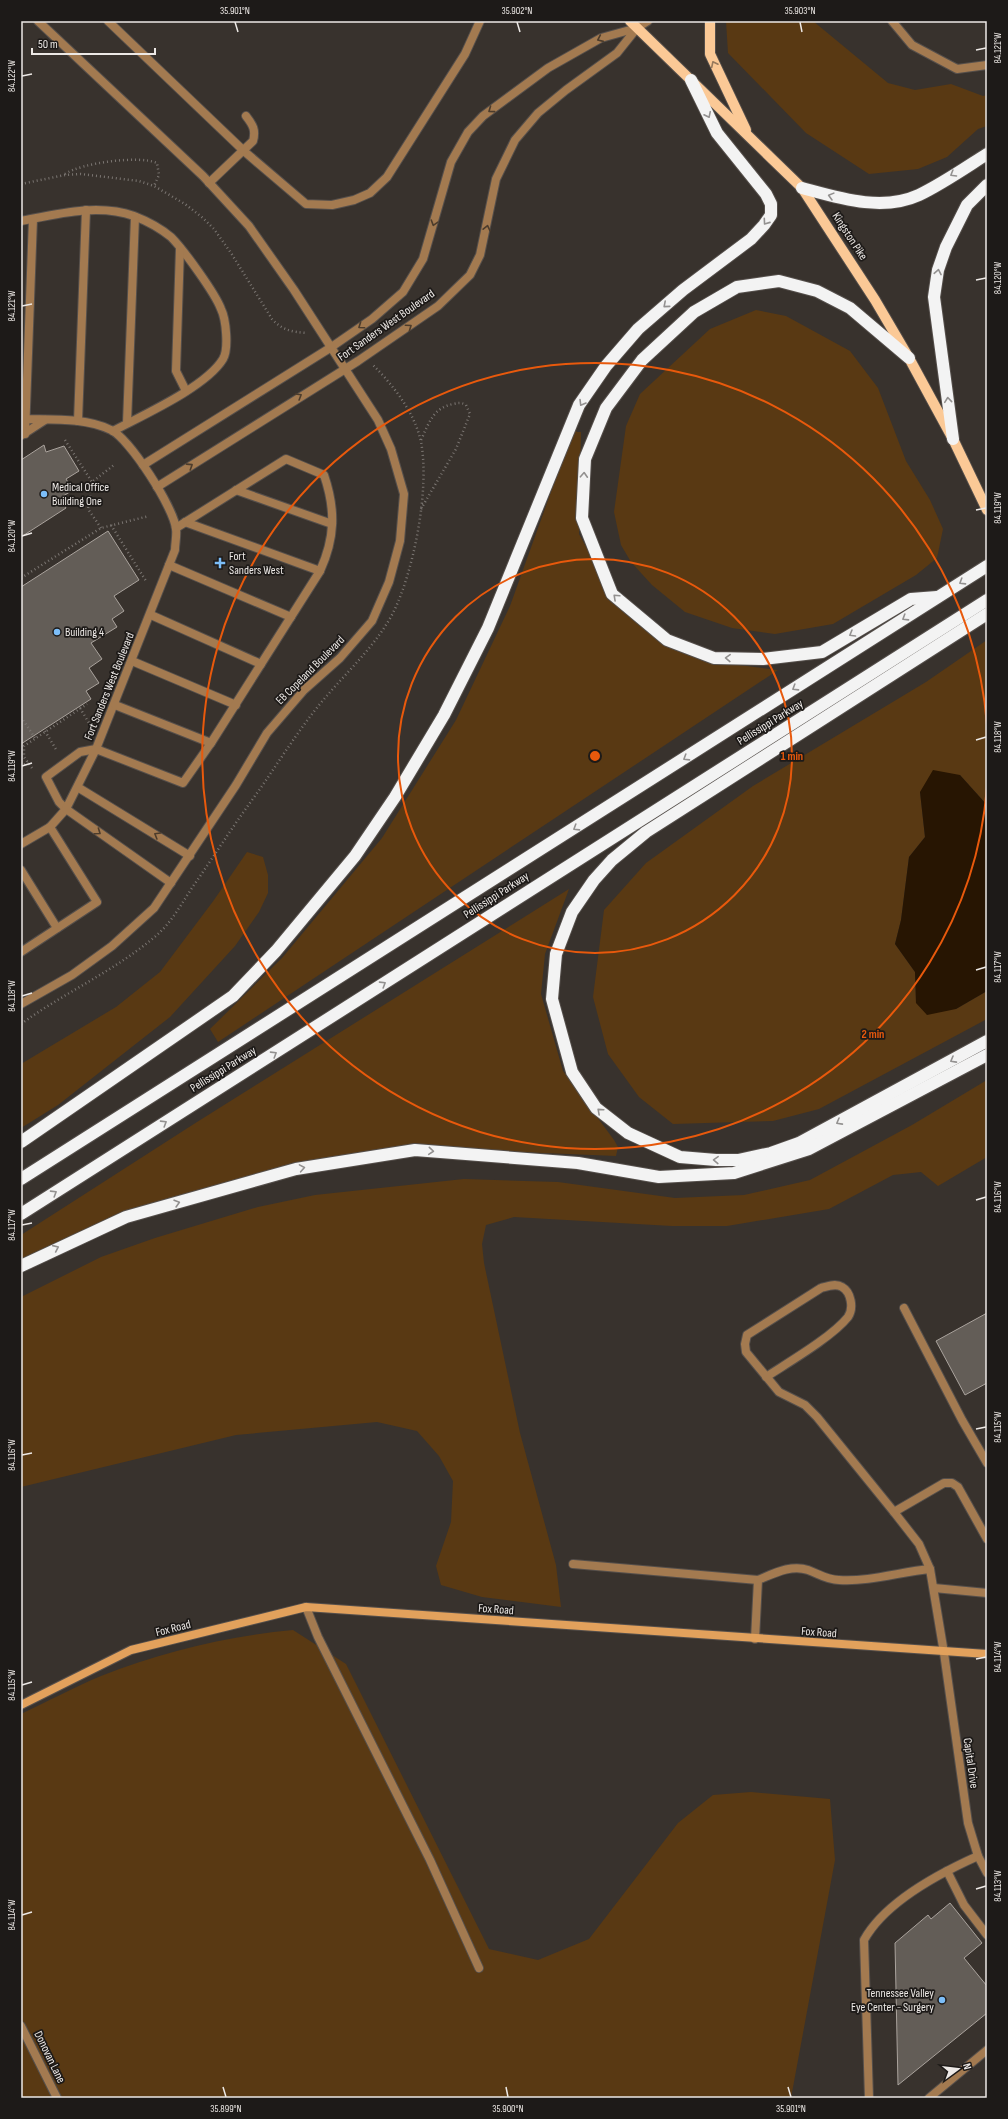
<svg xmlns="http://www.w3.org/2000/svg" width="1008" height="2119" viewBox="0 0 1008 2119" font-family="'Sofia Sans Condensed',sans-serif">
<rect width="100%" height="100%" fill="#38322d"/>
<g fill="#593913">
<path d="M726,21H813L888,83L915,90L951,84L983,96L987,95V126L978,129L947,157L918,169L869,174L806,133L728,53Z"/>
<path d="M756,310L786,316L850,351L878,388L906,461L930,500L943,529L937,558L916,575L833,624L775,634L732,628L685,612L652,585L631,562L621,545L614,512L626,426L640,394L710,329Z"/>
<path d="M574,428L577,432H581L579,534L618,605L647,629L700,660L778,670L218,1042L210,1029L282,958L382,838L456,720L510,606Z"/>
<path d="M987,640V805L960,775L920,792L925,837L909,857L901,920L895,944L915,972L916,1003L956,1009L987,991V1019L819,1109L773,1121L673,1124L639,1097L608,1054L593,997L604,910L646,863L753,786L926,682Z"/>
<path d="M247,852L263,857L268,875V893L259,912L235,946L170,1017L58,1105L21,1128V1064L116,1007L160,972L214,900Z"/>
<path d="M569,889L545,954L541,994L563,1071L614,1140L618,1147L616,1156L402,1147L279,1169L159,1201L21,1263V1235L197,1122Z"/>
<path d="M987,1080V1157L938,1186L921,1172L893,1175L829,1209L727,1226H672L514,1217L486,1225L482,1244L484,1263L520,1433L556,1565L561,1607L482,1597L441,1585L436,1566L451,1522L453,1481L439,1456L417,1431L377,1422L236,1435L21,1487V1297L101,1257L155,1238L258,1207L315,1195L464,1179L558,1182L675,1198L744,1195L810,1180L912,1125Z"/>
<path d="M293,1630L346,1664L489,1949L538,1960L589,1939L678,1823L713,1795L751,1792L830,1799L835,1860L791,2098H21V1714C47,1702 74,1687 101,1676C161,1652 228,1636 293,1630Z"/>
</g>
<path fill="#271502" d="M933,770L960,775L987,805V991L956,1009L927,1015L916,1003L915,972L895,944L901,920L909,857L925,837L920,792Z"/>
<g fill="#635d57" stroke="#aaa39d">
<path d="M44,445L46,452L64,446L79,471L66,479L73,490L60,498L66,508L21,537V460Z"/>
<path d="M108,531L139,580L114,596L124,611L112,619L117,627L91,643L102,659L89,668L99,683L86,691L91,699L21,744V587Z"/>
<path d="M987,1313V1383L965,1395L936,1341Z"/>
<path d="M950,1903L982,1943L964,1958L987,1986V2013L898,2085L895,1943L928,1915L931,1919Z"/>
</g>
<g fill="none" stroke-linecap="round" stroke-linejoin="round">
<g stroke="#554f4b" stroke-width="10">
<g id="lane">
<path d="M108,21L245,152L306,204L332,205L354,200L370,193L387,177L465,54L480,21"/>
<path d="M209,183L253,141C256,130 253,125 246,116"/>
<path d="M21,221C57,214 98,203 134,216C147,221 160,228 171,237C183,249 215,293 221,309C226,319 229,349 223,359C206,387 143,415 113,431"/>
<path d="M180,248L176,371L186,391"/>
<path d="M21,419C51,420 84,417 111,430C130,439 174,508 176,529C177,536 175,543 175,550L96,749L80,752L46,777L59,802L66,809L50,827L21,844"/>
<path d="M78,421L86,210"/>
<path d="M127,423L135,217"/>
<path d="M25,434L33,219"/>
<path d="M22,435L45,420"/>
<path d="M143,465L330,348L372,319L403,292L423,259L451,162L468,132L483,116L548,68L601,38L637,28"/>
<path d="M157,487L358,361L438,306L470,275L480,255L496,179L515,140L538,113L566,90L617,53L637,28"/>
<path d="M236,490L332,524"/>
<path d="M185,522L320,571"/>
<path d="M169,565L291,617"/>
<path d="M151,615L261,664"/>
<path d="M132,661L236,705"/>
<path d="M115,705L211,743"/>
<path d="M79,788L190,856"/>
<path d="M21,870L57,928"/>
<path d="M171,883L66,809L96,749L183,783L211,743L320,571C335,538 336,510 324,475L286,459L176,528"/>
<path d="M21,952L97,902L50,827"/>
<path d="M21,1004L72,975L112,946L154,908L236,785L267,733L304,690L340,658L372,621L389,582L400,541L404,494L391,449L378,420L294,290L249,226L203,176L38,21"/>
<path d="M904,1308L962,1420L987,1463"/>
<path d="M766,1377C789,1362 832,1337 848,1317C854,1308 851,1292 842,1287C836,1283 828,1286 821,1288L747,1335L745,1344L746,1352L779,1392L805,1405L817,1417L894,1512"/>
<path d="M573,1564L758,1580"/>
<path d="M930,1569L919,1544L894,1512L944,1483H952L958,1487L987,1539"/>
<path d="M934,1588L987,1593"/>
<path d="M306,1607L318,1637L430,1860L479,1968"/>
<path d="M755,1639L758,1580C773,1574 791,1564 808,1570C819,1574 827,1580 839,1580C869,1582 900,1572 930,1569L944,1653"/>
<path d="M947,1871L964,1905L987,1935"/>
<path d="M869,2098L864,1940C885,1902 940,1873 978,1856"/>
<path d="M929,2098L987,2050"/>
</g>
</g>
<g stroke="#554f4b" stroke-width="10">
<g id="street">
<path d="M892,21L912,45L957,69L987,65"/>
<path d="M637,28L648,21"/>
<path d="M944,1653L968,1823L978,1856L987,1873"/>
<path d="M21,2026L57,2098"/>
</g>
</g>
<g stroke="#554f4b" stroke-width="10">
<path id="secondary" d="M21,1705L131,1650L306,1607L987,1654"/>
</g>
<g stroke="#554f4b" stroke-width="12">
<g id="primary">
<path d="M630,21L802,188L875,300L909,358L953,439L987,510"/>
<path d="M710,21V54L746,130"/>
</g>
</g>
<g stroke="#554f4b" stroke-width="14">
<g id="highway">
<path d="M802,188C839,198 882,212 919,195C942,184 965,168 987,154"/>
<path d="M909,358L850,308L817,291L779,281L737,287L694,312L642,360L606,408L585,459L582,518L612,594L667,640L714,658L763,659L822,652L911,599L937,597"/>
<path d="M953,439L934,297L938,270L946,247L967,205L987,185"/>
<path d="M987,614L646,832L612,860L594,880L572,912L556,954L552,999L572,1072L596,1108L628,1133L680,1157L716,1160H738L771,1153L799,1143L987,1041"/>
<path d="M21,1142L233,996L276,951L355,856L395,797L444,715L488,628L579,405L606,366L638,329L683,290L751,239L764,225L771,215V204L766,194L717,133L691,80"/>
<path d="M21,1179L987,566"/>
<path d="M21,1214L987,600"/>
<path d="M21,1266L126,1217L296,1169L415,1150L578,1163L659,1177L734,1173L809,1149L987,1055"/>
</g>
</g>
<g stroke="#7b7672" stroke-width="2.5" stroke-dasharray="1 3" stroke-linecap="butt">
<path d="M65,174C81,163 139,155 157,163L159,175L154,186"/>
<path d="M21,184L65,175L81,174L139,181L154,186L185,204L203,218L214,229L231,253L272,319C282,330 292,332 307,333"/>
<path d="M65,440L92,482"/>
<path d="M421,509L456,449L470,414L466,405C461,402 458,403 453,404C433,408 429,423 421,440"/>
<path d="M111,525L146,581"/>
<path d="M101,528L88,509L92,482L114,465"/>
<path d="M21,578L101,528L149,516"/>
<path d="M80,708L89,723"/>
<path d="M21,717L35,738"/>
<path d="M45,731L57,751"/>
<path d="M21,767L28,762"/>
<path d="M32,768L24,757V746L87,704"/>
<path d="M21,1024C65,992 115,971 157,935C172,922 183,901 194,885C216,853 237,820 260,789C282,757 305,720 331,691C353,666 377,643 393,613C414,571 430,488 421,442C415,413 393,385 373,365"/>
</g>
<use href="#lane" stroke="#a37a50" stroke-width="8"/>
<use href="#street" stroke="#a37a50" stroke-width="8"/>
<use href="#secondary" stroke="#e2a15c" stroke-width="8"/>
<use href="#primary" stroke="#fbc996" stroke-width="10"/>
<use href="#highway" stroke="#f3f3f3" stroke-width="12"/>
</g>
<defs><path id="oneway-chevron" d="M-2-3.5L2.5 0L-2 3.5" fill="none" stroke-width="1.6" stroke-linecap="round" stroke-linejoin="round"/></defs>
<g stroke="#4c3c2c">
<use href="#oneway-chevron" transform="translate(600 39) rotate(156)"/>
<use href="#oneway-chevron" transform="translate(491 110) rotate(144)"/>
<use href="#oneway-chevron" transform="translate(434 223) rotate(107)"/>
<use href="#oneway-chevron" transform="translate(487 228) rotate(-77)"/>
<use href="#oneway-chevron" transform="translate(361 326) rotate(145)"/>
<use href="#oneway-chevron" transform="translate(409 327) rotate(-35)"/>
<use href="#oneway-chevron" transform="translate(299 396) rotate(-31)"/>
<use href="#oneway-chevron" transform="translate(190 466) rotate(-33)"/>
<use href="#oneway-chevron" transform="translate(98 832) rotate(35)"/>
<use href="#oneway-chevron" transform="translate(157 835) rotate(-149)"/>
</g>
<use stroke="#977a5d" href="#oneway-chevron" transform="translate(714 64) rotate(-116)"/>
<g stroke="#939190">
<use href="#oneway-chevron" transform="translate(708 115) rotate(64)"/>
<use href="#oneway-chevron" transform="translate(953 174) rotate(149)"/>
<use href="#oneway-chevron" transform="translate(831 196) rotate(-165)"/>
<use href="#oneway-chevron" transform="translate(766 222) rotate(125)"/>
<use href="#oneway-chevron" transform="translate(938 272) rotate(-79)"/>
<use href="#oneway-chevron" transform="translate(666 305) rotate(139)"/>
<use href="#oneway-chevron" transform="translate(948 400) rotate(-96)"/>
<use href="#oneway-chevron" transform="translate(582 403) rotate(121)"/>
<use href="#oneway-chevron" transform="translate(584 475) rotate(-87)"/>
<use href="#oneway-chevron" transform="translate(962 582) rotate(148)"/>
<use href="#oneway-chevron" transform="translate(616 597) rotate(-137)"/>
<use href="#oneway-chevron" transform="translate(905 618) rotate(148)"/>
<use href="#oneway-chevron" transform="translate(852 634) rotate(150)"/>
<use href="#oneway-chevron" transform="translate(728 658) rotate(-178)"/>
<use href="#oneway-chevron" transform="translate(795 688) rotate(148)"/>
<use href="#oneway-chevron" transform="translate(686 758) rotate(148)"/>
<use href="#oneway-chevron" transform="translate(576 828) rotate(148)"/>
<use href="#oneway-chevron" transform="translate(383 984) rotate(-32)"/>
<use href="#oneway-chevron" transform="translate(274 1054) rotate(-32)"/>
<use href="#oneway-chevron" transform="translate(953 1060) rotate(151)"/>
<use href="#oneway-chevron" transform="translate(600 1111) rotate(-138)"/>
<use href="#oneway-chevron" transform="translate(839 1122) rotate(151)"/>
<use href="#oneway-chevron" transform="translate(164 1123) rotate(-32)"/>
<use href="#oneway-chevron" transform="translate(431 1151) rotate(5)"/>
<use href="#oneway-chevron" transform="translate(716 1160) rotate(-178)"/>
<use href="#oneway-chevron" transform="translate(302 1168) rotate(-10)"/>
<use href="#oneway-chevron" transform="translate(54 1193) rotate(-32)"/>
<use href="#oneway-chevron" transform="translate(177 1203) rotate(-16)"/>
<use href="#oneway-chevron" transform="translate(56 1248) rotate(-24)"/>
</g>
<path fill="none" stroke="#ede9e6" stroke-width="1.5" d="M235,22L238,32M517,22L520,32M800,22L802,32M976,50L986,48M22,76L32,74M976,280L986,278M22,306L32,304M976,510L986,508M22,536L32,533M976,740L986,737M22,766L32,763M976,970L986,967M22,996L32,993M976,1200L986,1197M22,1225L32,1223M976,1429L986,1427M22,1455L32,1453M976,1659L986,1657M22,1685L32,1682M976,1889L986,1886M22,1915L32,1912M223,2087L226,2097M506,2087L508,2097M788,2087L791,2097"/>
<g fill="none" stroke="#e8590c" stroke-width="2">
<circle cx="595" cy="756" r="197"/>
<path d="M987 787A393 393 0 1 1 987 725"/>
</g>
<g fill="#7cbef9" stroke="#1d1a18" stroke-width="1.5">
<circle cx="44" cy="494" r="4"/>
<path d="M218 557h4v4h4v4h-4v4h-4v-4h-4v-4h4z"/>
<circle cx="57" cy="632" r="4"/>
<circle cx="942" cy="2000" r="4"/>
</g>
<g text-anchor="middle" stroke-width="3.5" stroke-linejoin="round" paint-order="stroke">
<g font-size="12" fill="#ede9e6" stroke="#1d1a18">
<text transform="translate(850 236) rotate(57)" y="4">Kingston Pike</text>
<text transform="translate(386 325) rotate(-35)" y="4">Fort Sanders West Boulevard</text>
<text transform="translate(310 670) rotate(-45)" y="4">EB Copeland Boulevard</text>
<text transform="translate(109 686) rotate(-68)" y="4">Fort Sanders West Boulevard</text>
<text transform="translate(770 722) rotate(-32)" y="4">Pellissippi Parkway</text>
<text transform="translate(496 895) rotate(-33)" y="4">Pellissippi Parkway</text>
<text transform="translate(223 1069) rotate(-32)" y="4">Pellissippi Parkway</text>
<text transform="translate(496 1609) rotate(4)" y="4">Fox Road</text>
<text transform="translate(173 1628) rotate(-14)" y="4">Fox Road</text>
<text transform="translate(819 1632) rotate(4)" y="4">Fox Road</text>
<text transform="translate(971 1763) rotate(82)" y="4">Capital Drive</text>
<text transform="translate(50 2057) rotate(64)" y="4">Donovan Lane</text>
</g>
<g font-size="12" fill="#ede9e6" stroke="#1d1a18" text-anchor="start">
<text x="52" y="491">Medical Office<tspan x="52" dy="14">Building One</tspan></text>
<text x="229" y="560">Fort<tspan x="229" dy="14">Sanders West</tspan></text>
<text x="65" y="636">Building 4</text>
<text x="934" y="1997" text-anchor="end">Tennessee Valley<tspan x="934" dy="14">Eye Center - Surgery</tspan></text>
</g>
</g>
<circle cx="595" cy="756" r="6" fill="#e8590c" stroke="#1d1a18" stroke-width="2"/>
<g font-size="12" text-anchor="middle" font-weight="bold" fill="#e8590c" stroke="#1d1a18" stroke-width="3.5" stroke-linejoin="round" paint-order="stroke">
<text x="792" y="760">1 min</text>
<text x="873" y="1038">2 min</text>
</g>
<rect width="1008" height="2119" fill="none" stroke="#1d1a18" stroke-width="44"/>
<g transform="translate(958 2069) rotate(75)" stroke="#1d1a18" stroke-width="3" paint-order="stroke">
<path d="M0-3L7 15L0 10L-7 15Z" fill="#ede9e6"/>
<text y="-6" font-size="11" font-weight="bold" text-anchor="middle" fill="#ede9e6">N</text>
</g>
<path d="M32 48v6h123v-6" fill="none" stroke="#ede9e6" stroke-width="2"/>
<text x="38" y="48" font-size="12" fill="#ede9e6" stroke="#1d1a18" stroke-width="3" paint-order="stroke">50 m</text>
<rect x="22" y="22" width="964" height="2075" fill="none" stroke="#ede9e6" stroke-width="1.5"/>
<g font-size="10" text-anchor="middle" fill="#ede9e6">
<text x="235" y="14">35.901°N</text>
<text x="517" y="14">35.902°N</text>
<text x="800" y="14">35.903°N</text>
<text transform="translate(997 48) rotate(-90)" y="4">84.121°W</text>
<text transform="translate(11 76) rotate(-90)" y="4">84.122°W</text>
<text transform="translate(997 278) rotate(-90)" y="4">84.120°W</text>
<text transform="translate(11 306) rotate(-90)" y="4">84.121°W</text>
<text transform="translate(997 508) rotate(-90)" y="4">84.119°W</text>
<text transform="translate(11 536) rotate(-90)" y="4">84.120°W</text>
<text transform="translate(997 737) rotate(-90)" y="4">84.118°W</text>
<text transform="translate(11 766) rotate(-90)" y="4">84.119°W</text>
<text transform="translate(997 967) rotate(-90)" y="4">84.117°W</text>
<text transform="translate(11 996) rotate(-90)" y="4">84.118°W</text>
<text transform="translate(997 1197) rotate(-90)" y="4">84.116°W</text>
<text transform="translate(11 1225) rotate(-90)" y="4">84.117°W</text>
<text transform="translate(997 1427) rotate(-90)" y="4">84.115°W</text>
<text transform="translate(11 1455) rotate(-90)" y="4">84.116°W</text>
<text transform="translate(997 1657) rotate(-90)" y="4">84.114°W</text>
<text transform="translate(11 1685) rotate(-90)" y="4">84.115°W</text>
<text transform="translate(997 1886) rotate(-90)" y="4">84.113°W</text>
<text transform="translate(11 1915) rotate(-90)" y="4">84.114°W</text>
<text x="226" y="2112">35.899°N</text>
<text x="508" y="2112">35.900°N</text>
<text x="791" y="2112">35.901°N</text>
</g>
</svg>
